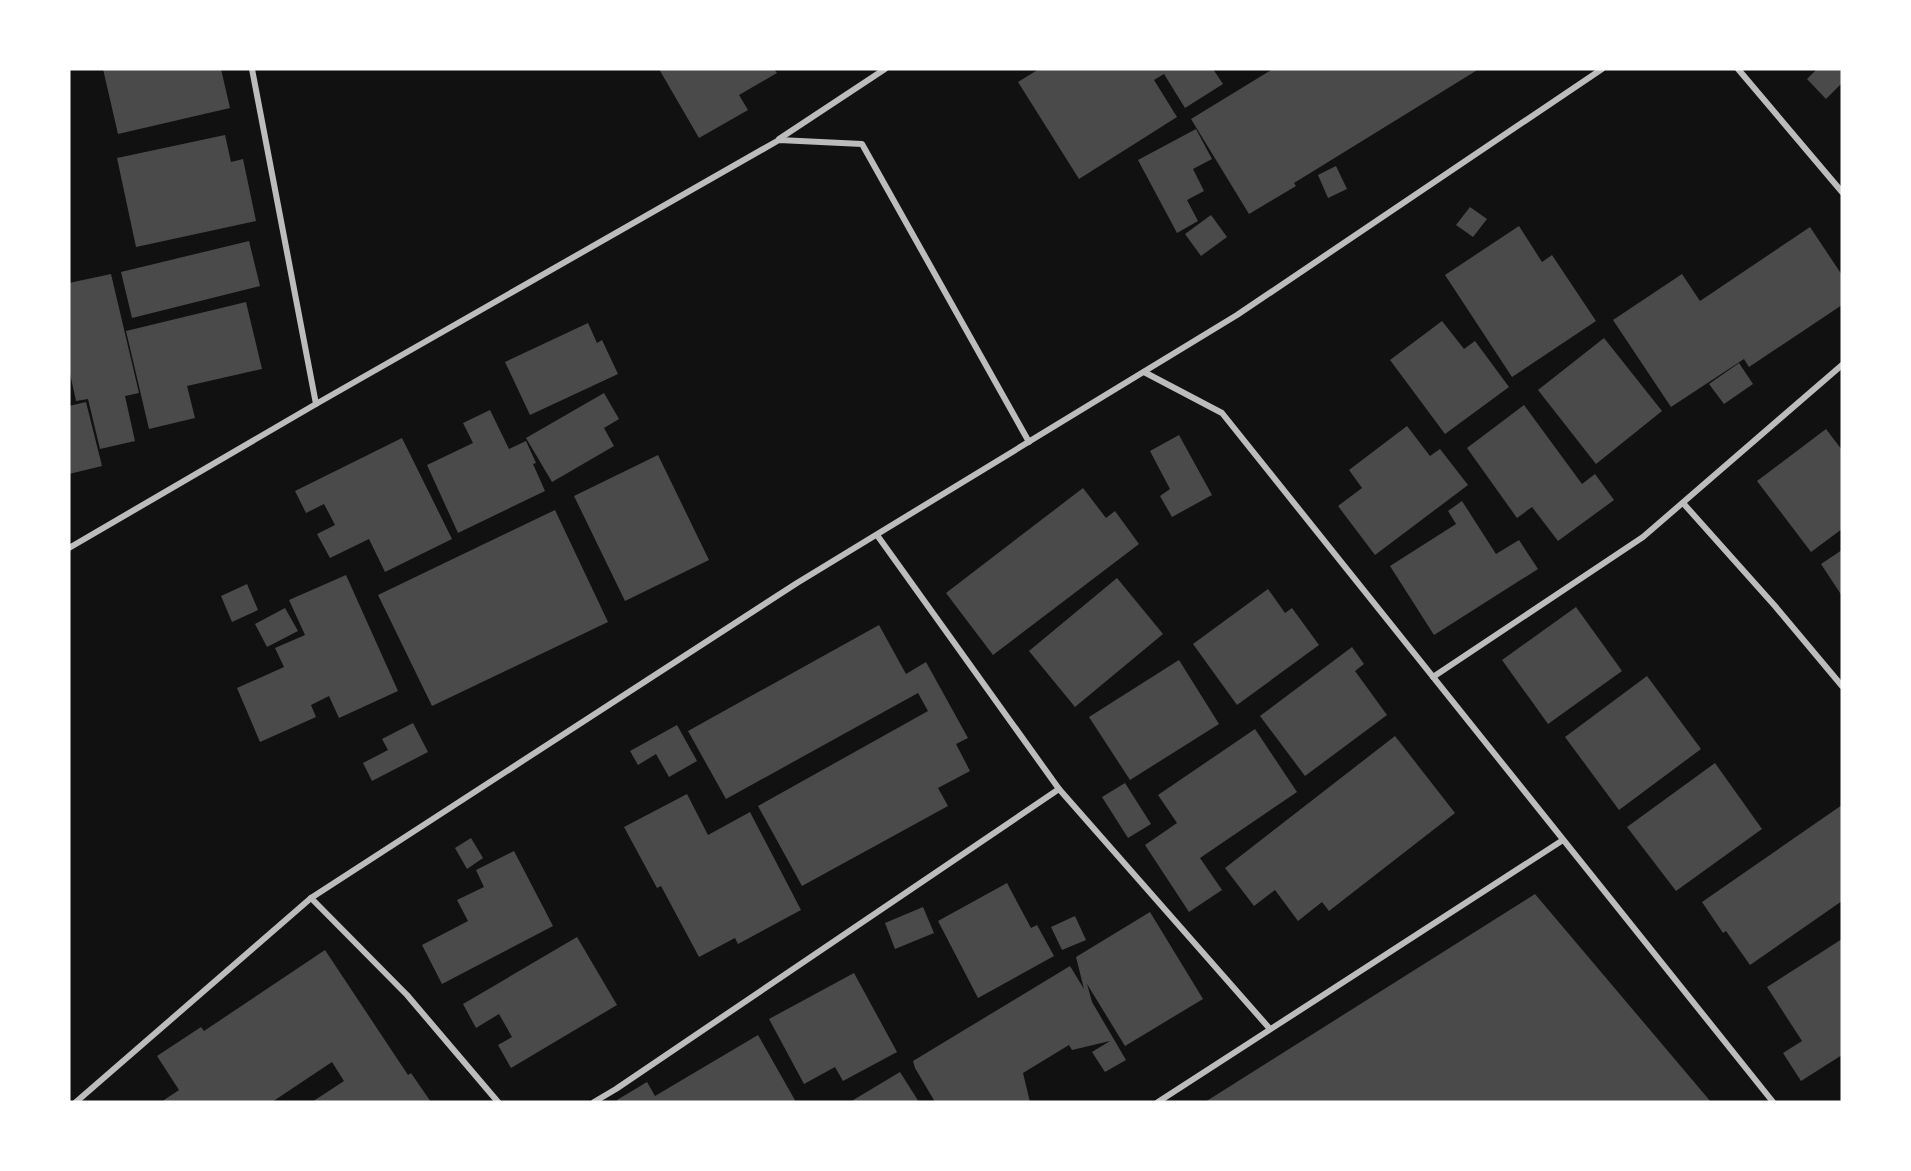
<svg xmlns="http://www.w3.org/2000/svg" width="1911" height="1171" viewBox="0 0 1911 1171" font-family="Manrope,sans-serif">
<rect width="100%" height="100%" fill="#111"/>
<g fill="#4a4a4a">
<path d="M103,69H221L230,108L118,134Z"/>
<path d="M659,69H774L777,73L739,95L748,110L699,138Z"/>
<path d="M1039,69H1213L1223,84L1185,108L1164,74L1154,80L1177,117L1079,179L1018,82Z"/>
<path d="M1273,69H1479L1294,183L1296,186L1249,214L1191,119Z"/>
<path d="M1817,69H1839L1842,72V83L1826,99L1807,79Z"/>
<path d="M1196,129L1212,159L1193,169L1204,191L1187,200L1198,221L1177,233L1138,160Z"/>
<path d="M225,135L231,162L243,159L256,221L136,247L117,158Z"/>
<path d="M1336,166L1347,189L1328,198L1318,175Z"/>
<path d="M1470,207L1487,219L1473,237L1456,225Z"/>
<path d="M1211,215L1227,237L1201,256L1185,234Z"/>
<path d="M1519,226L1542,262L1552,255L1596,321L1512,377L1445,275Z"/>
<path d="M1810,227L1842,275V305L1749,367L1744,359L1671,407L1613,320L1682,274L1700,301Z"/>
<path d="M249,241L260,286L132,318L121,272Z"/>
<path d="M111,274L139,393L125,396L135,441L100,449L88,399L76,401L69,369V283Z"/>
<path d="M246,302L262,369L187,386L195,418L149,429L126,331Z"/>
<path d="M1442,321L1464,349L1475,341L1509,387L1445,434L1390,360Z"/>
<path d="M588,323L597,343L602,340L618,374L530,415L505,362Z"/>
<path d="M1604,338L1662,411L1596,464L1538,390Z"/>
<path d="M1739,363L1753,384L1724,404L1709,384Z"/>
<path d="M604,393L619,419L604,428L614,446L552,482L526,438Z"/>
<path d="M86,402L102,466L69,474V406Z"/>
<path d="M1524,405L1582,484L1595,474L1614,500L1558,541L1532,507L1517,518L1467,448Z"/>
<path d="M490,410L509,449L526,441L536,463L533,464L545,491L458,533L427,465L473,443L463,423Z"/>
<path d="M1407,426L1430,456L1440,449L1468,485L1375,555L1338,506L1362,488L1349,470Z"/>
<path d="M1826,429L1842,450V529L1811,552L1757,481Z"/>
<path d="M1179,435L1212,495L1172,517L1160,496L1170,489L1150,451Z"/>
<path d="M402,438L452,539L385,572L369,539L330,558L317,534L335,525L324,504L306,513L295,491Z"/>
<path d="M658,455L709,560L625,601L574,496Z"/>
<path d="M1083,488L1106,518L1115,511L1139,544L993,655L946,593Z"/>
<path d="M1462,501L1496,554L1519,540L1538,569L1434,635L1390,566L1456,524L1448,511Z"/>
<path d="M555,510L608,622L432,706L378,595Z"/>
<path d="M1842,550V596L1821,564Z"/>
<path d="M346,575L398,691L339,718L329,696L311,705L316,717L260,742L237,688L284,667L275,648L305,635L289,600Z"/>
<path d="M1117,578L1163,634L1075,707L1029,651Z"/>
<path d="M247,584L258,610L232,622L221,596Z"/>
<path d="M1268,589L1285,613L1292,608L1319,645L1237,705L1193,644Z"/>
<path d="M1576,607L1622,671L1548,724L1502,660Z"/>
<path d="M285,608L298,631L267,647L255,624Z"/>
<path d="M879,625L906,674L926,662L968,738L956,744L970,771L938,788L948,806L802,886L758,806L928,711L918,693L726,799L688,731Z"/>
<path d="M1352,647L1364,664L1355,671L1387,715L1305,776L1260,716Z"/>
<path d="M1179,660L1219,724L1130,780L1089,717Z"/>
<path d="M1647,676L1701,749L1619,810L1565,737Z"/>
<path d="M413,723L428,752L372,781L363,763L388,750L382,739Z"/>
<path d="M677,725L697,761L669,777L656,754L638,765L630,751Z"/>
<path d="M1255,729L1297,792L1200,858L1222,890L1189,912L1145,845L1177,823L1158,795Z"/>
<path d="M1395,736L1455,813L1329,911L1322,902L1298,921L1275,890L1254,906L1225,868Z"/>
<path d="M1715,763L1762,829L1676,891L1627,827Z"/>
<path d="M1125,783L1151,824L1128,838L1102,797Z"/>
<path d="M687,794L708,835L750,812L801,910L738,944L735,938L699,957L661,886L657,888L624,827Z"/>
<path d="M1842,805V901L1750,965L1726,931L1723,933L1702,902Z"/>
<path d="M471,838L483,858L467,869L455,848Z"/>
<path d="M514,851L553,926L442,984L422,945L468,921L457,900L484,887L476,870Z"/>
<path d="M1007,883L1031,928L1037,925L1054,956L978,998L938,921Z"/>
<path d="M1535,894L1711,1102H1205Z"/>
<path d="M923,907L934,933L895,949L885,923Z"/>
<path d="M1150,912L1203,999L1125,1046L1087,984L1092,1002L1126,1060L1105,1072L1092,1052L1110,1041L1072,1050L1069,1045L1023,1073L1030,1102H935L915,1068L913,1061L1070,966L1084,989L1076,957Z"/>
<path d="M1075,916L1086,940L1062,950L1051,927Z"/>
<path d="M577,937L617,1005L511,1068L498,1045L512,1037L499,1014L476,1028L463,1004Z"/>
<path d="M1842,939V1055L1801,1081L1783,1053L1802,1041L1767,987Z"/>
<path d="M325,950L408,1075L411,1073L431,1102H312L344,1081L332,1062L272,1102H161L179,1090L157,1056L201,1027L204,1031Z"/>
<path d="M854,973L897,1052L843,1081L835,1067L804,1084L769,1019Z"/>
<path d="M758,1035L796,1102H617V1100L647,1082L655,1096Z"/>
<path d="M900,1072L919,1102H850Z"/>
</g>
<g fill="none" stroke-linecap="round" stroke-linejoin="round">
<g stroke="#bcbcbc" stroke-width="6">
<path d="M1738,69L1842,192"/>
<path d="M779,139L885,69"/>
<path d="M1144,372L1222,413L1773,1102"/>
<path d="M316,404L779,140L862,144L1029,442"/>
<path d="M1683,503L1775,606L1842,686"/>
<path d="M877,535L1059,789L1270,1029"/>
<path d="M69,548L316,404L252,69"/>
<path d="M1433,677L1643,537L1842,365"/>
<path d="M311,898L407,995L498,1102"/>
<path d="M76,1102L311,898L797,583L1237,315L1602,69"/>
<path d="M594,1102L616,1089L1059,789"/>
<path d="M1158,1102L1563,840"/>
</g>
</g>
<rect width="1911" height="1171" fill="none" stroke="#ffffff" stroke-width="141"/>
</svg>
